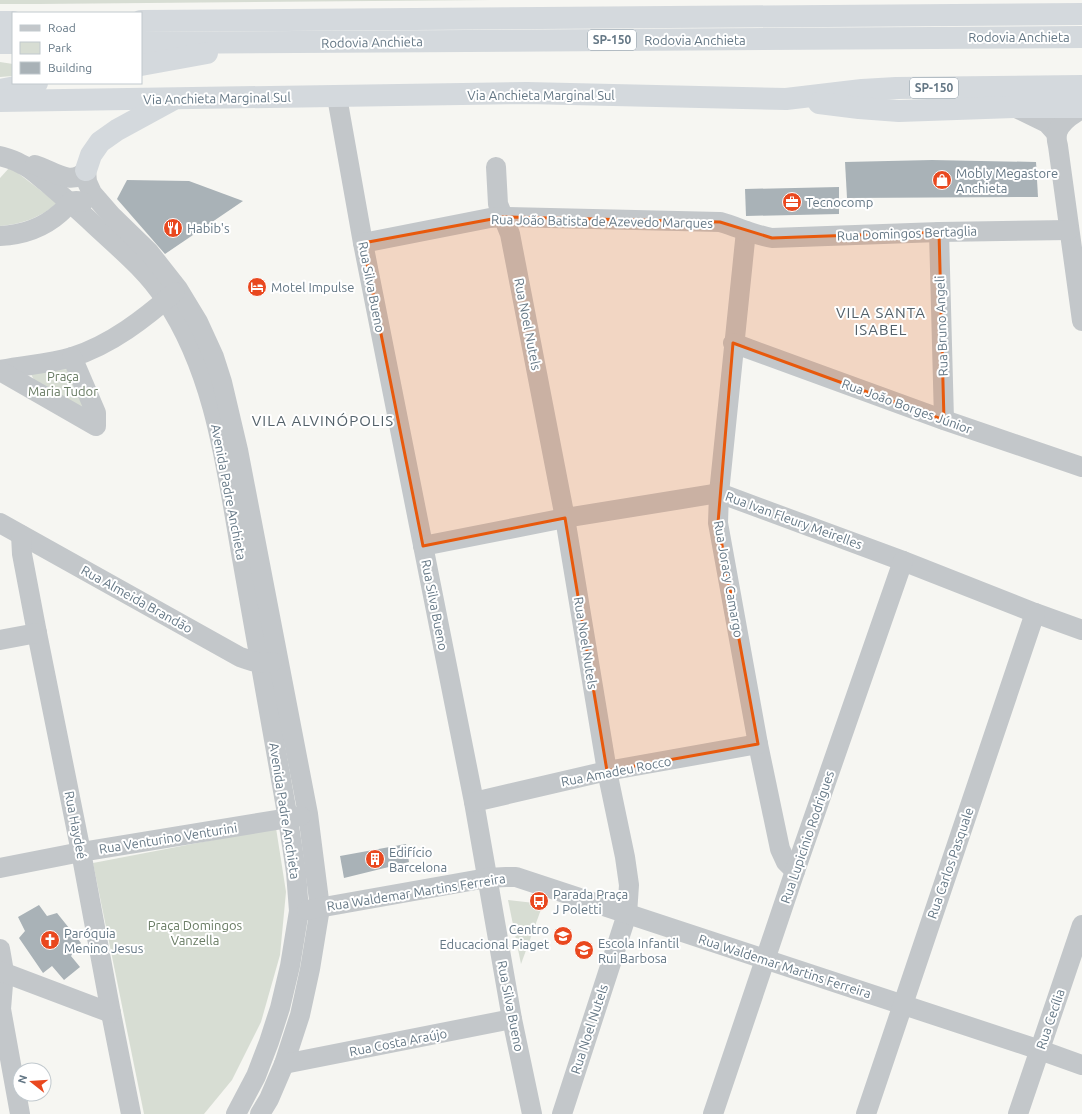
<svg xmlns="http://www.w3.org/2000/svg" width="1082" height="1114" viewBox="0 0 1082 1114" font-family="Ubuntu,sans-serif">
<rect width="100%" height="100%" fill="#f6f6f2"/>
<g fill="#d7ddd3">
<path d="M0,0H492L39,4H0Z"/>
<path d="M0,62L13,64V76L0,77Z"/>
<path d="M10,167L57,203C40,218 22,224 0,226V178Z"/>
<path d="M73,369L89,410L83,411L34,380L29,370Z"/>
<path d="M276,828L286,892L280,955L261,1022L232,1080L204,1114H144L93,863Z"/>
<path d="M508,900L543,904L521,964Z"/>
</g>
<g fill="#a9b2b7">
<path d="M932,160L1036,162L1038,197L847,198L845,162Z"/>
<path d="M127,180L189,181L243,201L165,254L117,199Z"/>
<path d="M839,187V214L746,216L745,189Z"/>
<path d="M406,844L409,862L344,878L340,856Z"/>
<path d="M39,905L47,916L57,913L81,943L71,956L80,967L64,980L52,966L43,973L19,938L25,931L18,917Z"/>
</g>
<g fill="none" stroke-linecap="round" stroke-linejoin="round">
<g stroke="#c3c7ca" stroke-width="20">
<path d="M337,97L363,243L474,802L512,1019L532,1114"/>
<path d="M1014,107L1047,123L1057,134"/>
<path d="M1082,109C1073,114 1060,123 1057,133C1056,137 1057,142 1058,146L1082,321"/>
<path d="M0,156C7,158 15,160 21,164C31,168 38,176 46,182C60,194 75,207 89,220C115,245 145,268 165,299C217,376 227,475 243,564C258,649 273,734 288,819L296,872L299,911L290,966L280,1008L269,1042L256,1076L236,1114"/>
<path d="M35,165C52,170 72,188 86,170"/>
<path d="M496,167L498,204L510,234L565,518L607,771L625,857L629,885L627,914L562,1114"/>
<path d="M86,170L87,182L92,193L112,216L149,252L178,289L198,322L214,357L222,382L238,450L308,814L320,908L310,969L300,1015L284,1064L269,1099L260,1114"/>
<path d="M746,231L719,493L718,523L758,744L780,849L786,862L795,871"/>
<path d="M939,232L944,420"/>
<path d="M0,236C22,235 43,228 60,213C64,210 67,205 71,202C75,200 79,201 83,202"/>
<path d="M363,243L490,218L503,217L720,222C738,227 754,235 772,238L939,232L1069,230"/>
<path d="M733,343L944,420L1082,467"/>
<path d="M0,370C24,365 49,364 72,357C111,345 145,318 175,292"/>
<path d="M0,371L96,426V413L72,357"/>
<path d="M0,523L240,657C251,661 260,664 272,662"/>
<path d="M21,535L22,554L37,633L81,852L111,1013L131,1114"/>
<path d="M423,546L565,518L719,493L903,561L1035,613L1082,630"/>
<path d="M0,640L37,633"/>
<path d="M474,802L607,771L758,744"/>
<path d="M0,868L81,852L301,816"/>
<path d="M307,910L487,878L506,877H516L1040,1050L1082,1065"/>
<path d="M0,949L4,972L1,1009L20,1114"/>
<path d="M0,971L111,1013"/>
<path d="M284,1064L512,1019"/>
<path d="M713,1114L795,871L903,561"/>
<path d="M866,1114L1035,613"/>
<path d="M1018,1114L1082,925"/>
</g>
<g stroke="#d4d9dd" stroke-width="22">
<path d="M141,21L1082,14"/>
<path d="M0,22H13"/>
<path d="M0,43H13"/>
<path d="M141,43L1082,37"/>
<path d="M141,65L207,53"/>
<path d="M0,90L37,83"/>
<path d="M0,101L527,93L786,99L862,90L896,88L1082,86"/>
<path d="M819,103L859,108L899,111L1014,107H1082"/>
<path d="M86,170L91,155L100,142L117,130L172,100"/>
</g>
</g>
<path fill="#e8590c" fill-opacity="0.2" stroke="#e8590c" stroke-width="3" stroke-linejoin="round" d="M503,217L720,222L772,238L939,232L944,420L733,343L718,523L758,744L607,771L565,518L423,546L363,243Z"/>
<defs>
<g id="shop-disc" transform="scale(1)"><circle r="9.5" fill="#e9481f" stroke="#fff"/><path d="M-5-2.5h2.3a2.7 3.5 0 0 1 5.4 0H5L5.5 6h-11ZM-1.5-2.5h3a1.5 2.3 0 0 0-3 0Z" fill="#fff"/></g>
<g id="office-disc" transform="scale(1)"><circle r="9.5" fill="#e9481f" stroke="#fff"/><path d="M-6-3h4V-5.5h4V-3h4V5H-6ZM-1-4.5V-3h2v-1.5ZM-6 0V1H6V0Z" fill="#fff"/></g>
<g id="restaurant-disc" transform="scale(1)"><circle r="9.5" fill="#e9481f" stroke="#fff"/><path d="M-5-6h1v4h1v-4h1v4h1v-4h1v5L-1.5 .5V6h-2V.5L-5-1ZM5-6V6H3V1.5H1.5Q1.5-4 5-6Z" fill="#fff"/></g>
<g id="hotel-disc" transform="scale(1)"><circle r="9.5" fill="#e9481f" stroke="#fff"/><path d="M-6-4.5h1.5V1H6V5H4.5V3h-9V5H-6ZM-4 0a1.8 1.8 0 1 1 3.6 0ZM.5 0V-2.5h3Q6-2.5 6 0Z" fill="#fff"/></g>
<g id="building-disc" transform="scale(1)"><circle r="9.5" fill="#e9481f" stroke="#fff"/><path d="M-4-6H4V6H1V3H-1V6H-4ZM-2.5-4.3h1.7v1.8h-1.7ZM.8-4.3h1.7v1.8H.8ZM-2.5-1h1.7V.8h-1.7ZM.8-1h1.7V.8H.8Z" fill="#fff"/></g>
<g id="bus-disc" transform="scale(1)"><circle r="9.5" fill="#e9481f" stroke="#fff"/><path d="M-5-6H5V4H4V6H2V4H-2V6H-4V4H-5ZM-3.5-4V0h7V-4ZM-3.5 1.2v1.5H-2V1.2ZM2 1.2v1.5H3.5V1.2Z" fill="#fff"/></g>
<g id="school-disc" transform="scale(1)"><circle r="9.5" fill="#e9481f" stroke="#fff"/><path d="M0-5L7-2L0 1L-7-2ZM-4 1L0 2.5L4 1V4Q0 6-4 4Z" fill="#fff"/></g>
<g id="church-disc" transform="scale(1)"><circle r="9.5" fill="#e9481f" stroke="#fff"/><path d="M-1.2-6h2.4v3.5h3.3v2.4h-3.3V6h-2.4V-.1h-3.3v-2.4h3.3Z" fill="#fff"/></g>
</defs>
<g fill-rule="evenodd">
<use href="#shop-disc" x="942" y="180"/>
<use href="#office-disc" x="792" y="202"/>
<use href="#restaurant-disc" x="173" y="228"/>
<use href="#hotel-disc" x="257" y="287"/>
<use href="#building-disc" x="375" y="859"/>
<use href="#bus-disc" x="539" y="901"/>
<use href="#school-disc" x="563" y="936"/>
<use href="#church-disc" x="50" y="940"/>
<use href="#school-disc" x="584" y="950"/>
</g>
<g text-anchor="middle" stroke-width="4" stroke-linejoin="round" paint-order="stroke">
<g fill="#fff" stroke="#92a0aa" stroke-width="1">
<rect x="588" y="30" width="48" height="20" rx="3"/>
<rect x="910" y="78" width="48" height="20" rx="3"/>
</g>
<g font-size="12" font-weight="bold" fill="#647785">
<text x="612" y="44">SP-150</text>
<text x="934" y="92">SP-150</text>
</g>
<g font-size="13" fill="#647785" stroke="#fff">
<text x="1019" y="42">Rodovia Anchieta</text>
<text x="695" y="45">Rodovia Anchieta</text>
<text transform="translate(372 42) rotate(-1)" y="5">Rodovia Anchieta</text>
<text x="541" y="100">Via Anchieta Marginal Sul</text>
<text transform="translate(217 98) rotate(-1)" y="5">Via Anchieta Marginal Sul</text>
<text transform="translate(602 221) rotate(1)" y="5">Rua João Batista de Azevedo Marques</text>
<text transform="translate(907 233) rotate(-2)" y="5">Rua Domingos Bertaglia</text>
<text transform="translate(372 287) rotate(79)" y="5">Rua Silva Bueno</text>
<text transform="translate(528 324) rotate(79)" y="5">Rua Noel Nutels</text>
<text transform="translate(941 326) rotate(-92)" y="5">Rua Bruno Angeli</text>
<text transform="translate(907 406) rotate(20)" y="5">Rua João Borges Júnior</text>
<text transform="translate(229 492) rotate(79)" y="5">Avenida Padre Anchieta</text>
<text transform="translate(794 520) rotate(20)" y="5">Rua Ivan Fleury Meirelles</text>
<text transform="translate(729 579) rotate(80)" y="5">Rua Joracy Camargo</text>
<text transform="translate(137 599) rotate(29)" y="5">Rua Almeida Brandão</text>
<text transform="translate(435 605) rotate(79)" y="5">Rua Silva Bueno</text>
<text transform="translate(586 643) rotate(81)" y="5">Rua Noel Nutels</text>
<text transform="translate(616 771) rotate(-11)" y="5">Rua Amadeu Rocco</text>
<text transform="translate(285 811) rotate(81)" y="5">Avenida Padre Anchieta</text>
<text transform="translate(76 825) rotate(79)" y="5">Rua Haydeé</text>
<text transform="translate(807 837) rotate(-71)" y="5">Rua Lupicínio Rodrigues</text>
<text transform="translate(168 838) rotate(-9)" y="5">Rua Venturino Venturini</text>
<text transform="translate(950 863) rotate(-71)" y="5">Rua Carlos Pasquale</text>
<text transform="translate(416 892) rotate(-9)" y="5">Rua Waldemar Martins Ferreira</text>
<text transform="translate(785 966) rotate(18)" y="5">Rua Waldemar Martins Ferreira</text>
<text transform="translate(511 1006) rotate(79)" y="5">Rua Silva Bueno</text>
<text transform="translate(1050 1019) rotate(-71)" y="5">Rua Cecília</text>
<text transform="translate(589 1029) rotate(-72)" y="5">Rua Noel Nutels</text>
<text transform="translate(398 1042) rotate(-11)" y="5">Rua Costa Araújo</text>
</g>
<g font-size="13" fill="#647785" stroke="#fff" text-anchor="start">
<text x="956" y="178">Mobly Megastore<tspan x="956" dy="15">Anchieta</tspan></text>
<text x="806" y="207">Tecnocomp</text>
<text x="187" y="233">Habib's</text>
<text x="271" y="292">Motel Impulse</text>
<text x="389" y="857">Edifício<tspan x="389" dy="15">Barcelona</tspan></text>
<text x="553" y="899">Parada Praça<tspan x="553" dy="15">J Poletti</tspan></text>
<text x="549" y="934" text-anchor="end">Centro<tspan x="549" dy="15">Educacional Piaget</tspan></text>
<text x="64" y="938">Paróquia<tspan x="64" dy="15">Menino Jesus</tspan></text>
<text x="598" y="948">Escola Infantil<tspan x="598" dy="15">Rui Barbosa</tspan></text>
</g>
<g font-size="13" fill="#687b63" stroke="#fff">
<text x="63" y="381">Praça<tspan x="63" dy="15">Maria Tudor</tspan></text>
<text x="195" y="930">Praça Domingos<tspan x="195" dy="15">Vanzella</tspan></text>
</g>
<g font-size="15" letter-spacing="1" fill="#526069" stroke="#fff">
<text x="881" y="318">VILA SANTA<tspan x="881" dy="17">ISABEL</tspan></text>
<text x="323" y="426">VILA ALVINÓPOLIS</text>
</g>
</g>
<rect x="12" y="12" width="130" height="72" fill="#ffffff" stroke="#c1c9ce"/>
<rect x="20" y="25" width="20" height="6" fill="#c3c7ca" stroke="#c1c9ce"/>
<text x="48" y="32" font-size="12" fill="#647785">Road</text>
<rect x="20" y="42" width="20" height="12" fill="#d7ddd3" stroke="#c1c9ce"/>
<text x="48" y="52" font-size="12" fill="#647785">Park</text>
<rect x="20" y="62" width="20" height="12" fill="#a9b2b7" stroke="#c1c9ce"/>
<text x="48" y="72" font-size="12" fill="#647785">Building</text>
<g transform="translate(32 1082) rotate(287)"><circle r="19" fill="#ffffff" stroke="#c1c9ce"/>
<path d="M0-3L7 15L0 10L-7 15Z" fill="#e9481f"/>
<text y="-6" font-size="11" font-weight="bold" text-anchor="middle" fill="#647785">N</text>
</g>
</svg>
